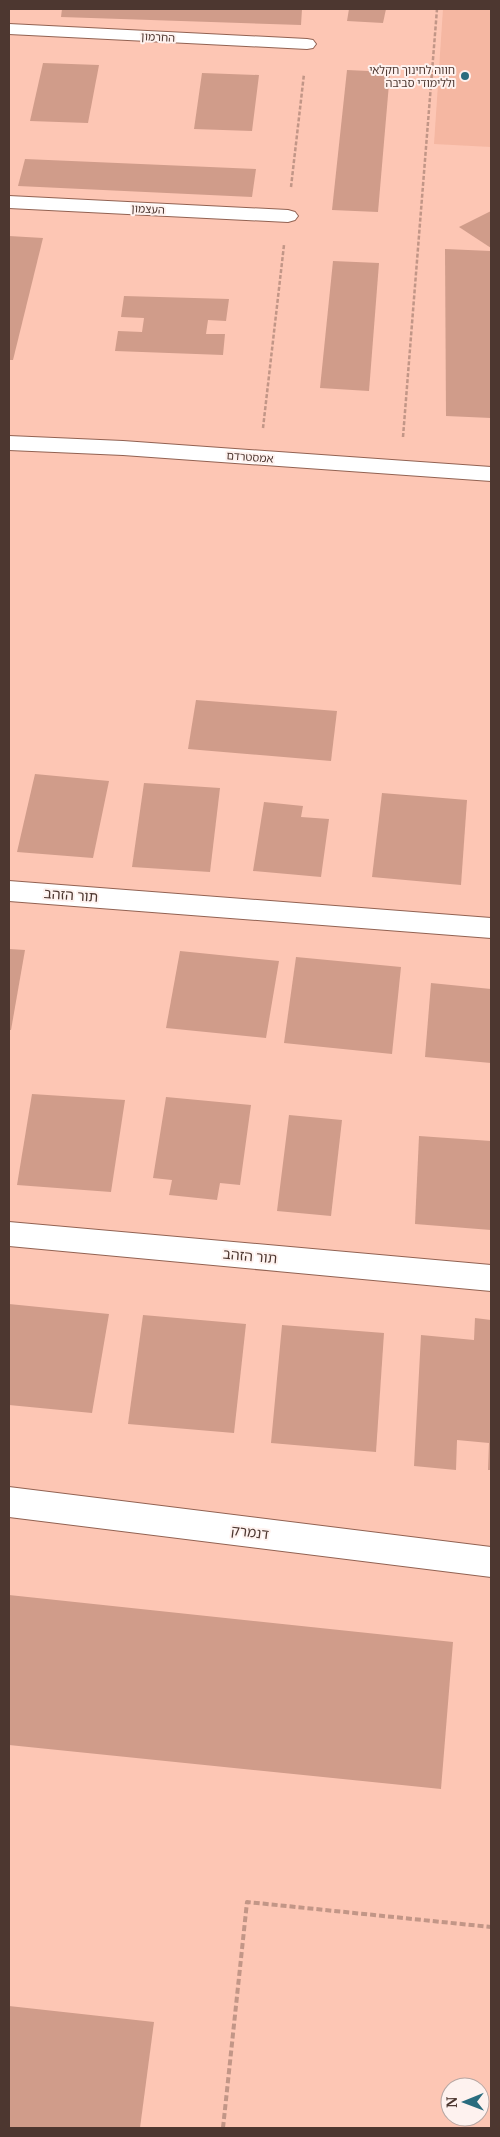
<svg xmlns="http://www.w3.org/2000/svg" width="500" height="2137" viewBox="0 0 500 2137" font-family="Merriweather,'Noto Sans Hebrew',serif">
<rect width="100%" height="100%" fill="#fdc6b4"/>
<path fill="#f5b7a2" d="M443,9H491V147L434,144Z"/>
<g fill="#d09c8a">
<path d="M62,9H302L301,25L61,17Z"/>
<path d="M349,9H386L383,23L347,21Z"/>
<path d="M43,63L99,65L88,123L30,121Z"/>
<path d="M347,70L390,72L378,212L332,210Z"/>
<path d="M202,73L259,75L252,131L194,129Z"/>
<path d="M25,159L256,169L252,197L18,186Z"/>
<path d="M491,211V248L459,227Z"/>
<path d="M9,236L43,238L13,360H9Z"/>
<path d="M445,249L491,251V418L446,416Z"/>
<path d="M333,261L379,263L369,391L320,388Z"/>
<path d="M124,296L229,299L226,321L208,320L206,334H225L223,355L115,351L118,331L142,332L144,318L121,317Z"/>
<path d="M196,700L337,711L331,761L188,749Z"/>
<path d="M35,774L109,781L93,858L17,852Z"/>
<path d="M144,783L220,788L210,872L132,867Z"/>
<path d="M382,793L467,800L461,885L372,877Z"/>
<path d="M264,802L303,806L301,817L329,819L321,877L253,871Z"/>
<path d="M9,949L25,950L11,1030H9Z"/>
<path d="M180,951L279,961L266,1038L166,1028Z"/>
<path d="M296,957L401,967L392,1054L284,1043Z"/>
<path d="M431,983L491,989V1063L425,1057Z"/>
<path d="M32,1094L125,1100L111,1192L17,1185Z"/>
<path d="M166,1097L251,1105L240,1185L220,1183L217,1200L169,1195L172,1180L153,1178Z"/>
<path d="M289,1115L342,1120L331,1216L277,1211Z"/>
<path d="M419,1136L491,1141V1230L415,1224Z"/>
<path d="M9,1304L109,1314L92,1413L9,1405Z"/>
<path d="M143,1315L246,1324L234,1433L128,1424Z"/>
<path d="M475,1318L491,1320V1470H488L489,1443L457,1440L456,1470L414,1466L421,1335L474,1340Z"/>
<path d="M282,1325L384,1333L376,1452L271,1443Z"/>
<path d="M9,1595L453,1642L441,1789L9,1745Z"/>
<path d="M9,2006L154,2022L140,2128H9Z"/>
</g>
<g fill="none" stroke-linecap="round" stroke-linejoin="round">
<g stroke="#926252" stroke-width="2">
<g id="minor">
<path d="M9,24L307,39L313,40L316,44L313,48L307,49L9,34Z"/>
<path d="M9,196L288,210L295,212L298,216L295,220L288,222L9,208Z"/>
<path d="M9,436L123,441L491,467V481L123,455L9,450Z"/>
<path d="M9,881L491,918V938L9,901Z"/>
<path d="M9,1222L491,1265V1291L9,1246Z"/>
<path d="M9,1487L491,1547V1577L9,1517Z"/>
</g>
</g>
<g stroke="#c29687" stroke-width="2.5" stroke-dasharray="4 2" stroke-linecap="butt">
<path d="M291,187L304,74"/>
<path d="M263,428L284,245"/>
<path d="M403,437L437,9"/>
</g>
<path stroke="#c29687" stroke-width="4" stroke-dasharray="6 3" stroke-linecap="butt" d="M223,2128L247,1902L491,1927"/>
<use href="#minor" fill="#fff" fill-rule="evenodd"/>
</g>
<circle fill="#2a6c7e" stroke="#fef2ef" stroke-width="2" cx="465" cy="76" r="5"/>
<g text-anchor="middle" stroke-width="4" stroke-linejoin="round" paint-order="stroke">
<g font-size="11" fill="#4d3730" stroke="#fef2ef">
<text transform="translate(158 37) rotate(3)" y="4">החרמון</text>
<text transform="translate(148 209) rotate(3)" y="4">העצמון</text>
<text transform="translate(250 457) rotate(4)" y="4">אמסטרדם</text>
</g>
<g font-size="11" fill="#4d3730" stroke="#fef2ef" text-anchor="end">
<text x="455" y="74">חווה לחינוך חקלאי<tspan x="455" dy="13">וללימודי סביבה</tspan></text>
</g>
<g font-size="14" fill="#4d3730" stroke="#fef2ef">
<text transform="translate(71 895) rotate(4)" y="5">תור הזהב</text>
<text transform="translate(250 1256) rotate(5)" y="5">תור הזהב</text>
<text transform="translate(250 1532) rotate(7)" y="5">דנמרק</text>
</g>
</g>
<rect width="500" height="2137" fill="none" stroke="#4d3730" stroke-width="20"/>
<g transform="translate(465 2102) rotate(269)"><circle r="24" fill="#fef2ef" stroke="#b7a7a3"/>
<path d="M0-4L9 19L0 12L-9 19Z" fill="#2a6c7e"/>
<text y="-8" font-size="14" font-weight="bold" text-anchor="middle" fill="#4d3730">N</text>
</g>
</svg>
